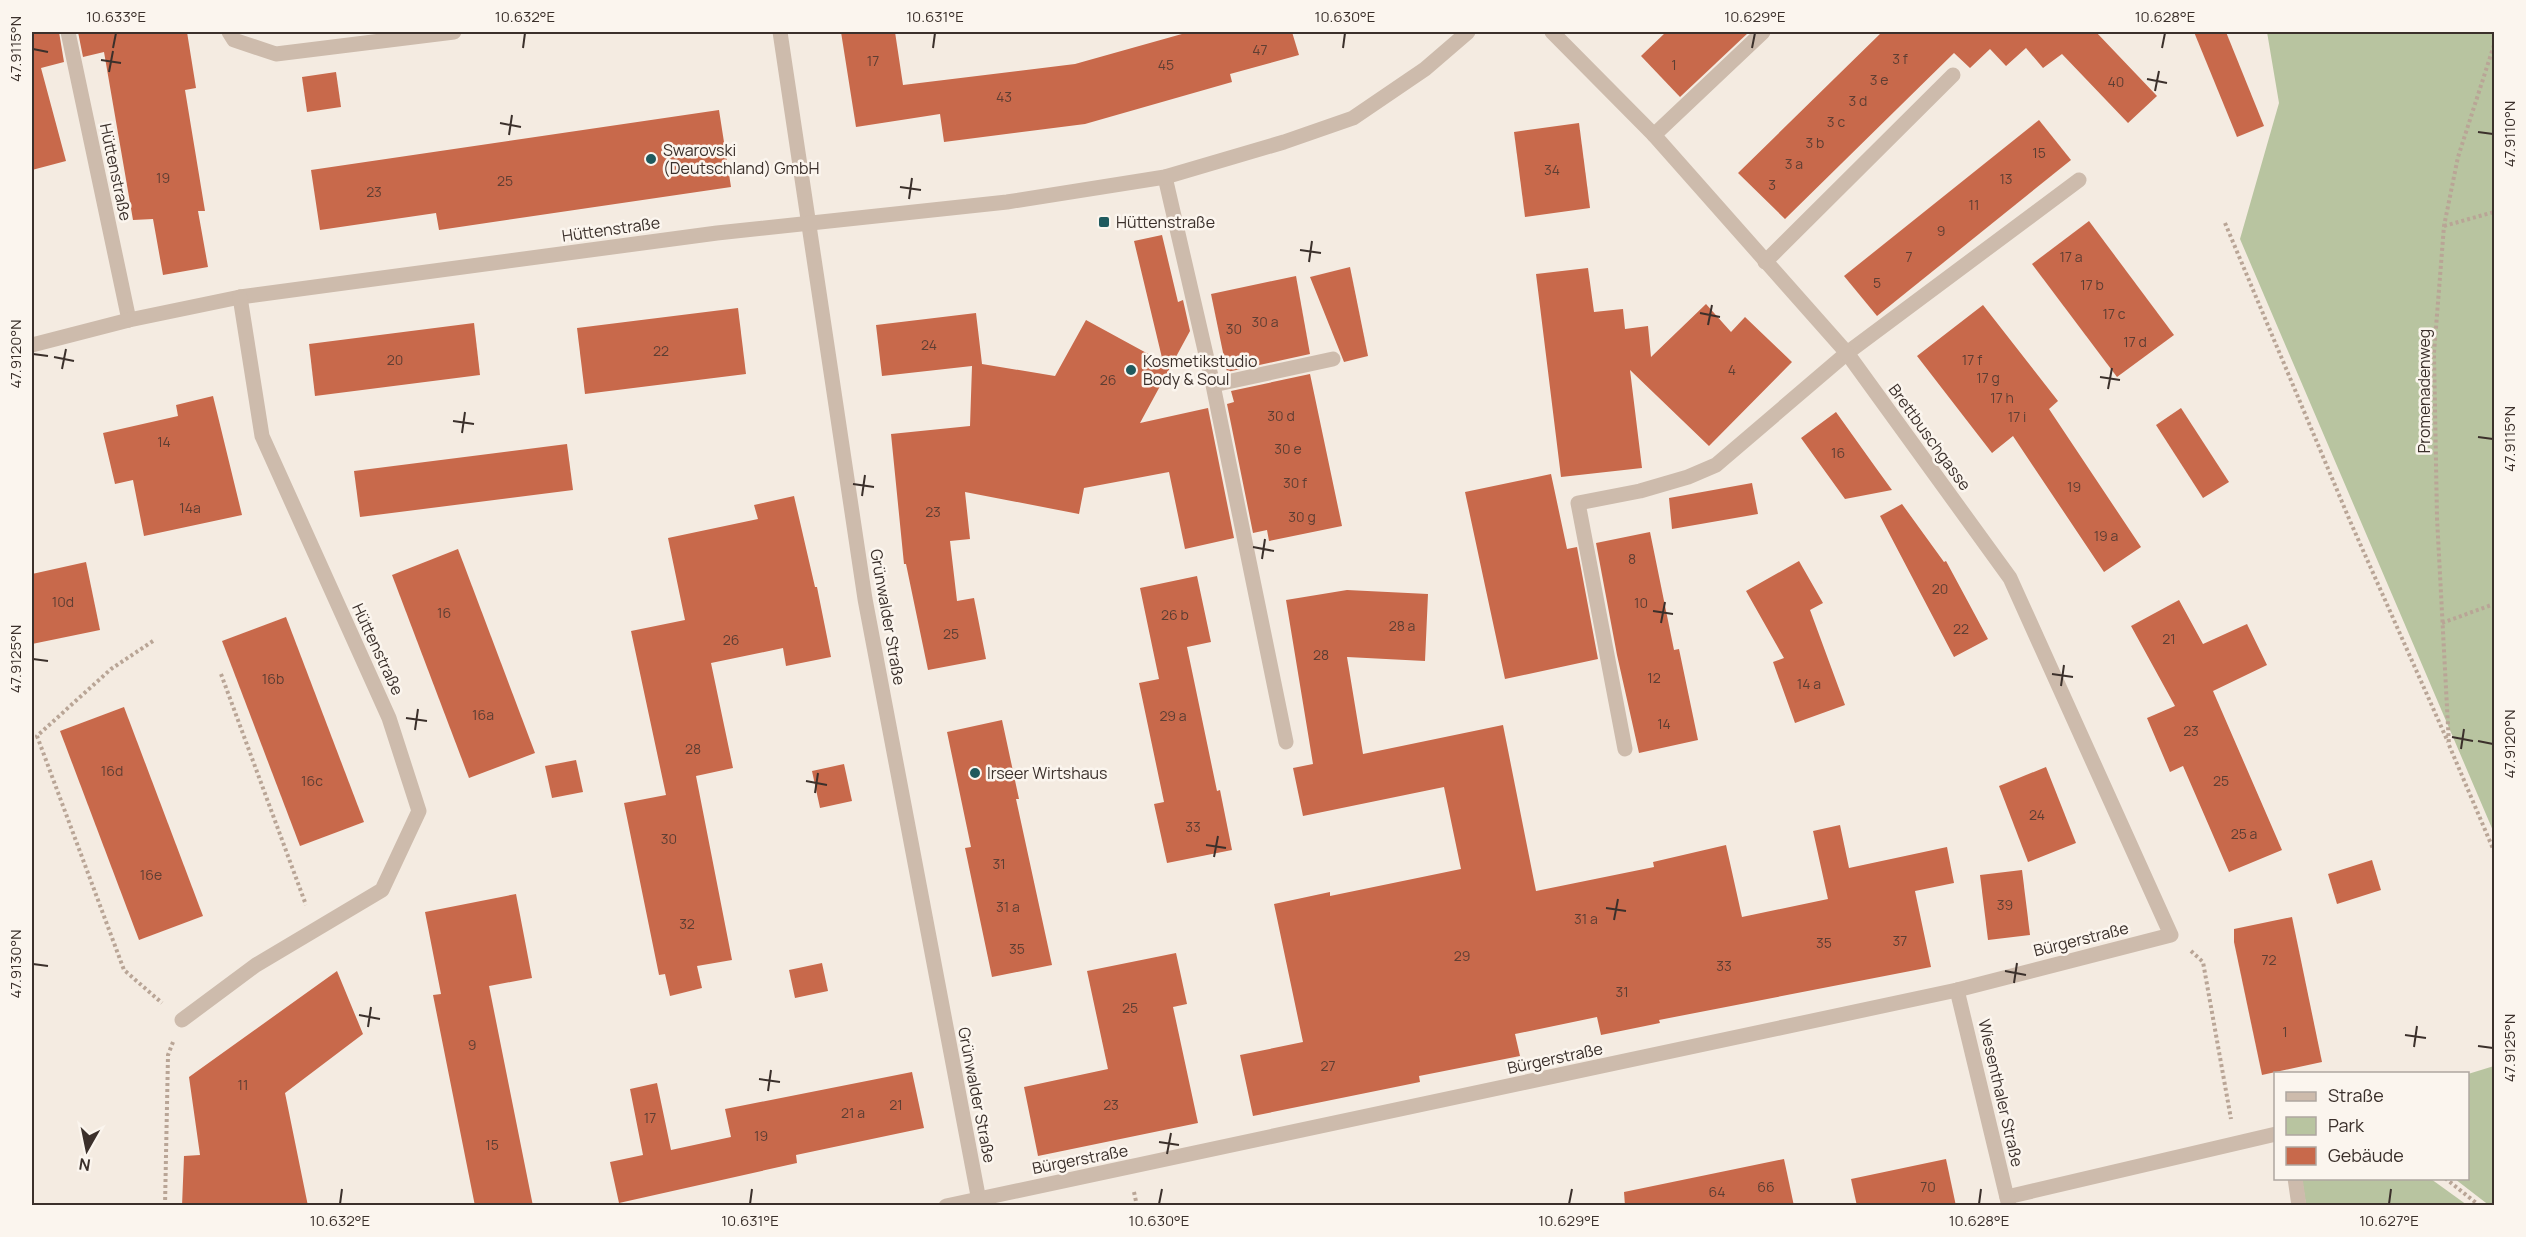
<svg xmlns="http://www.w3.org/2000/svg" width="2526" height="1237" viewBox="0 0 2526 1237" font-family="Manrope,sans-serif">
<rect width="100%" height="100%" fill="#f4ebe1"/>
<g fill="#b8c4a0">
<path d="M2267,32H2494V833L2240,239L2279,103Z"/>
<path d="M2494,1066V1205L2490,1206L2455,1179L2468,1178V1074Z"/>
<path d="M2302,1179H2431L2467,1205H2306Z"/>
</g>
<g fill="#c8694b">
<path d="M32,32H59L64,62L41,68L66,161L32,170Z"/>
<path d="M78,32H187L196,88L185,90L205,211H198L208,267L163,275L153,219L133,220L104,52L83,57Z"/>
<path d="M841,32H895L903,85L1075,64L1189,32H1292L1299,55L1230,74L1232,82L1085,124L944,142L940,114L856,127Z"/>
<path d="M1666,32H1749L1680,97L1641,56Z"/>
<path d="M1882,32H2096L2157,96L2128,123L2062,54L2043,68L2026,48L2006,66L1990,49L1970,68L1954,53L1785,219L1738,173Z"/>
<path d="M2194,32H2226L2264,126L2237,137Z"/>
<path d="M336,72L341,107L307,112L302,77Z"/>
<path d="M719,110L731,187L439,230L436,213L320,230L311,170Z"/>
<path d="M2039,120L2071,160L1877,316L1844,276Z"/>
<path d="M1579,123L1590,208L1525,217L1514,132Z"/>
<path d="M2089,221L2174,335L2117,377L2032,264Z"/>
<path d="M1162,235L1178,302L1183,300L1190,331L1140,423L1208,408L1234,538L1185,549L1169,472L1084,488L1079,514L965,492L970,539L950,541L957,601L974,598L986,659L928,670L906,564H904L891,434L970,426L972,366L882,376L876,325L976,313L982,364L1055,376L1086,320L1163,362L1134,241Z"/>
<path d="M1350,267L1368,356L1344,362L1310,277Z"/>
<path d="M1588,268L1594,312L1623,309L1625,329L1648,326L1651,357L1706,304L1731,332L1745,317L1792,362L1709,446L1630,370L1642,468L1561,477L1536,274Z"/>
<path d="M1296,276L1310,354L1227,372L1211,294Z"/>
<path d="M1983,305L2058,401L2049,409L2141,547L2104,572L2013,436L1992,453L1917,356Z"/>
<path d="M738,308L746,374L585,394L577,328Z"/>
<path d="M474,323L480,375L315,396L309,344Z"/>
<path d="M1310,374L1342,526L1269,541L1267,530L1253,533L1227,404L1234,402L1231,391Z"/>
<path d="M213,396L242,515L144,536L133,480L115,484L103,433L178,416L176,405Z"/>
<path d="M2181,408L2229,482L2203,498L2156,425Z"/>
<path d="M1836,412L1876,468L1892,490L1845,499L1801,438Z"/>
<path d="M567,444L573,490L360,517L354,471Z"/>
<path d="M1551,474L1567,549L1577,547L1598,659L1505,679L1465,492Z"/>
<path d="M1752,483L1758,514L1672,529L1669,498Z"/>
<path d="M794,496L815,587H817L831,657L786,666L783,648L711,663L733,768L696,776L732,960L697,966L702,988L670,996L665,974L659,975L624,803L666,795L631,631L685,620L668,538L758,519L754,505Z"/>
<path d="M1902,504L1944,562L1946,561L1988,639L1954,657L1880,516Z"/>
<path d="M1650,532L1674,650L1679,649L1698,740L1639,753L1617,655L1596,543Z"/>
<path d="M458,549L535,753L469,778L392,575Z"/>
<path d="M1799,561L1823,603L1810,610L1845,705L1795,723L1773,662L1784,658L1746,591Z"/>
<path d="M86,562L100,630L32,644V574Z"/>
<path d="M1197,576L1211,642L1187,647L1217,791L1220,790L1232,850L1167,863L1154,804L1164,802L1139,683L1159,679L1140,588Z"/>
<path d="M1347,590L1428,594L1425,661L1347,657L1363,754L1503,725L1536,891L1654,867L1653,862L1726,845L1742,917L1828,899L1813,831L1840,825L1849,868L1947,847L1954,883L1915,891L1931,967L1659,1020L1660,1023L1601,1035L1597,1017L1515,1034L1520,1056L1419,1076L1420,1082L1253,1116L1240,1055L1303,1042L1274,904L1330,892V896L1461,869L1444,787L1303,816L1293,768L1313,764L1286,600Z"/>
<path d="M2179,600L2203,644L2247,624L2267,665L2213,691L2282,850L2229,872L2183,766L2170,772L2147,718L2175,706L2131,626Z"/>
<path d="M286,617L364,822L300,846L222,641Z"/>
<path d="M124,707L203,916L139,940L60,731Z"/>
<path d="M1002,720L1019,799H1016L1052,965L992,977L965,848L971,847L947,732Z"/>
<path d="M576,760L583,792L552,798L545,766Z"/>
<path d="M844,764L852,801L820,808L812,771Z"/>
<path d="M2046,767L2076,843L2028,862L1999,786Z"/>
<path d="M2372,860L2381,890L2337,904L2328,874Z"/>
<path d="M2022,870L2030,935L1988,940L1980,875Z"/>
<path d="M516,894L532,978L489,986L533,1206H475L433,995L441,994L425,912Z"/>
<path d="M2292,917L2322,1062L2262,1075L2234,942V929Z"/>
<path d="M1176,953L1187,1004L1173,1007L1198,1123L1038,1156L1024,1087L1108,1069L1087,971Z"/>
<path d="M822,963L828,991L795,998L789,970Z"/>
<path d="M337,971L363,1034L285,1093L308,1206H182L184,1156L200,1155L189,1077Z"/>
<path d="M912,1072L924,1128L796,1155L797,1163L619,1203L610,1162L643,1155L630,1089L657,1083L671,1150L731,1137L725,1109Z"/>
<path d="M1784,1159L1794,1206H1625L1624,1192Z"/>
<path d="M1946,1159L1956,1206H1857L1851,1179Z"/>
</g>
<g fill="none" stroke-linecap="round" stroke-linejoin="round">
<g stroke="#b9a596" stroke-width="4" stroke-dasharray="3 3" stroke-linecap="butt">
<path d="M2494,45L2458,157L2444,226L2434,353L2437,518L2449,745L2494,851"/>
<path d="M2225,223L2350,521L2448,742"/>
<path d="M2444,226L2494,212"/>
<path d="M2442,623L2494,604"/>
<path d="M153,641L111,669L37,736L124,970L162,1003"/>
<path d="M221,674L306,905"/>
<path d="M2191,951L2203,962L2231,1119"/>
<path d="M2445,1178L2480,1206"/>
<path d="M1134,1192L1137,1206"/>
<path d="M165,1206L168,1055L173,1042"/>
</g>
<g stroke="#cdbbac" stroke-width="15">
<path d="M68,32L129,320"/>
<path d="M1654,135L1763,32"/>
<path d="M1165,177L1213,385L1286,742"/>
<path d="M1765,262L1953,75"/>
<path d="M1213,385L1333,359"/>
<path d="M1625,749L1578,503L1640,491L1688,477L1716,465L1847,353L2079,180"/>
<path d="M2295,1178L2299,1206"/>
<path d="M2007,1197L2276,1134"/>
</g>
<g stroke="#cdbbac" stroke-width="15">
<path d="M229,32L234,40L276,54L454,32"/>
<path d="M780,32L865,599L980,1206"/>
<path d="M32,345L129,320L240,297L717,233L1007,202L1165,177L1284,142L1353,118L1425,69L1468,32"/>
<path d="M1957,990L2009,1206"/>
<path d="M182,1020L256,965L382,890L419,811L389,718L262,436L240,297"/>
<path d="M946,1206L1957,990L2171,935L2010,578L1847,353L1654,135L1552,32"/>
</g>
</g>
<path fill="none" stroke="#3b302b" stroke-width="2" d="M113,48L116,33M523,48L525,33M933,48L935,33M1343,48L1345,33M1752,48L1755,33M2162,48L2165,33M33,49L48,52M101,60L121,63M109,72L113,51M2147,79L2167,83M2155,91L2159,71M500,123L521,127M2478,132L2493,134M509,135L512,115M900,187L921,190M909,199L912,178M1300,250L1321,253M1309,262L1312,241M1700,313L1720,317M1708,325L1712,305M33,354L48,356M54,357L74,361M62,369L66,349M2100,377L2120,380M2108,389L2112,368M453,421L474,424M462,433L465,412M2478,437L2493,439M853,484L874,487M862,496L865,475M1253,547L1274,551M1262,559L1265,539M1653,611L1673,614M1661,623L1665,602M33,659L48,661M2052,674L2073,677M2061,686L2064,665M406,718L427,721M415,730L418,709M2452,737L2473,741M2478,741L2493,744M2461,749L2464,729M806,781L827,785M815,793L818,773M1206,845L1226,848M1214,857L1218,836M1606,908L1626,911M1614,920L1618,899M33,964L48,966M2005,971L2026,975M2014,983L2017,963M359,1015L380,1019M368,1027L371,1007M2405,1035L2426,1038M2478,1046L2493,1048M2414,1047L2417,1026M759,1079L780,1082M768,1091L771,1070M1159,1142L1179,1145M1167,1154L1171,1133M340,1204L342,1189M750,1204L752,1189M1159,1204L1162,1189M1569,1204L1572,1189M1979,1204L1981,1189M2389,1204L2391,1189"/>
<g fill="#1f5a5e" stroke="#fbf5ee" stroke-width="2">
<circle cx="651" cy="159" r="6"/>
<rect x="1098" y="216" width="12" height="12" rx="3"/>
<circle cx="1131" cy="370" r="6"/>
<circle cx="975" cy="773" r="6"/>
</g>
<g text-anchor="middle" stroke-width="5" stroke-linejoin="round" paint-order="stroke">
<g font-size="14" fill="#5e3e33">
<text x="1260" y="55">47</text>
<text x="1900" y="64">3 f</text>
<text x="873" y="66">17</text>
<text x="1166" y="70">45</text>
<text x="1674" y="70">1</text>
<text x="1879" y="85">3 e</text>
<text x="2116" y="87">40</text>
<text x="1004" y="102">43</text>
<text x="1858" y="106">3 d</text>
<text x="1836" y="127">3 c</text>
<text x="1815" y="148">3 b</text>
<text x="2039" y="158">15</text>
<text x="1794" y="169">3 a</text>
<text x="1552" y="175">34</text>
<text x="163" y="183">19</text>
<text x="2006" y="184">13</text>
<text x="505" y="186">25</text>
<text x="1772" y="190">3</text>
<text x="374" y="197">23</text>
<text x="1974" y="210">11</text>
<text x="1941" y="236">9</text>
<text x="1909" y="262">7</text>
<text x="2071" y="262">17 a</text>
<text x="1877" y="288">5</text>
<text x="2092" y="290">17 b</text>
<text x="2114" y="319">17 c</text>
<text x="1265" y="327">30 a</text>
<text x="1234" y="334">30</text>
<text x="2135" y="347">17 d</text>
<text x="929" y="350">24</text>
<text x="661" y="356">22</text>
<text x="395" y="365">20</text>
<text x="1972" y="365">17 f</text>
<text x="1732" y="375">4</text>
<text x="1988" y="383">17 g</text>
<text x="1108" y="385">26</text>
<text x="2002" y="403">17 h</text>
<text x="1281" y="421">30 d</text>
<text x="2017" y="422">17 i</text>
<text x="164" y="447">14</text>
<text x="1288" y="454">30 e</text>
<text x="1838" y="458">16</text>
<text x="1295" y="488">30 f</text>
<text x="2074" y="492">19</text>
<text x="190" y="513">14a</text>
<text x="933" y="517">23</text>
<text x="1302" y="522">30 g</text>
<text x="2106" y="541">19 a</text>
<text x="1632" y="564">8</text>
<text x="1940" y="594">20</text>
<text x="63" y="607">10d</text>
<text x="1641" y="608">10</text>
<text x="444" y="618">16</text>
<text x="1175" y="620">26 b</text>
<text x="1402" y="631">28 a</text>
<text x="1961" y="634">22</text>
<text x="951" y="639">25</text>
<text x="2169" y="644">21</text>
<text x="731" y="645">26</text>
<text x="1321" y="660">28</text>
<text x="1654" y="683">12</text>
<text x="273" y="684">16b</text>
<text x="1809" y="689">14 a</text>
<text x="483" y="720">16a</text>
<text x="1173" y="721">29 a</text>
<text x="1664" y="729">14</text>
<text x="2191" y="736">23</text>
<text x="693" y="754">28</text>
<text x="112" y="776">16d</text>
<text x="312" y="786">16c</text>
<text x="2221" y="786">25</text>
<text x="2037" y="820">24</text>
<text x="1193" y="832">33</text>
<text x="2244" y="839">25 a</text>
<text x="669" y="844">30</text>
<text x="999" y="869">31</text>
<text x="151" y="880">16e</text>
<text x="2005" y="910">39</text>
<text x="1008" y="912">31 a</text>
<text x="1586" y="924">31 a</text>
<text x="687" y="929">32</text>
<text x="1900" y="946">37</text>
<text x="1824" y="948">35</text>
<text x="1017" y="954">35</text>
<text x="1462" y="961">29</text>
<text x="2269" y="965">72</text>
<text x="1724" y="971">33</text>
<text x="1622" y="997">31</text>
<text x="1130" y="1013">25</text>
<text x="2285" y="1037">1</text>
<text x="472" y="1050">9</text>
<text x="1328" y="1071">27</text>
<text x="243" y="1090">11</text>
<text x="896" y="1110">21</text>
<text x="1111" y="1110">23</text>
<text x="853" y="1118">21 a</text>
<text x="650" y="1123">17</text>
<text x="761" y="1141">19</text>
<text x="492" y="1150">15</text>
<text x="1766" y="1192">66</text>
<text x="1928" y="1192">70</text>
<text x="1717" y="1197">64</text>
</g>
<g font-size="16" fill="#3b302b" stroke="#fbf5ee" text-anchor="start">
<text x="663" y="156">Swarovski<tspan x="663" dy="18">(Deutschland) GmbH</tspan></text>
<text x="1116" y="228">Hüttenstraße</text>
<text x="1143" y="367">Kosmetikstudio<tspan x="1143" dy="18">Body &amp; Soul</tspan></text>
<text x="987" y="779">Irseer Wirtshaus</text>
</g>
<g font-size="16" fill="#3b302b" stroke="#fbf5ee">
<text transform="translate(116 172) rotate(78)" y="6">Hüttenstraße</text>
<text transform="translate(611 229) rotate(-8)" y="6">Hüttenstraße</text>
<text transform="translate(2424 391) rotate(-90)" y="6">Promenadenweg</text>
<text transform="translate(1930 437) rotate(54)" y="6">Brettbuschgasse</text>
<text transform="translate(888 617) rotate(80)" y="6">Grünwalder Straße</text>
<text transform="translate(378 649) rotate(65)" y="6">Hüttenstraße</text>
<text transform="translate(2081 939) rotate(-14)" y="6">Bürgerstraße</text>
<text transform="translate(1555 1058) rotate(-12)" y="6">Bürgerstraße</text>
<text transform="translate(2001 1093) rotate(77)" y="6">Wiesenthaler Straße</text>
<text transform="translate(977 1095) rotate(79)" y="6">Grünwalder Straße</text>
<text transform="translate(1080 1159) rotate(-11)" y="6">Bürgerstraße</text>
</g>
</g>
<rect width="2526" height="1237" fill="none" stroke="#fbf5ee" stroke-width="66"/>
<rect x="2274" y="1072" width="195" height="108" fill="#fbf5ee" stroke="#aea6a0" stroke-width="1.5"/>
<rect x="2286" y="1092" width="30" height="9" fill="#cdbbac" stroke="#aea6a0" stroke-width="1.5"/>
<text x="2328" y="1102" font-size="18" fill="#3b302b">Straße</text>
<rect x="2286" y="1117" width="30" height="18" fill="#b8c4a0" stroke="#aea6a0" stroke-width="1.5"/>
<text x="2328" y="1132" font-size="18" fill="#3b302b">Park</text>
<rect x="2286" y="1147" width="30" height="18" fill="#c8694b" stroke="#aea6a0" stroke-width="1.5"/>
<text x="2328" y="1162" font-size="18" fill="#3b302b">Gebäude</text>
<g transform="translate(87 1150) rotate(189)" stroke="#fbf5ee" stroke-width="4.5" paint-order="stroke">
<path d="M0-4.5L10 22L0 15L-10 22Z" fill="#3b302b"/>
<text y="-9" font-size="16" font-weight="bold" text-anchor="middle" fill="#3b302b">N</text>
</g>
<rect x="33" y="33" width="2460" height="1171" fill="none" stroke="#3b302b" stroke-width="2"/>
<g font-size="15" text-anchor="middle" fill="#3b302b">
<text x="116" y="22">10.633°E</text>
<text x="525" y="22">10.632°E</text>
<text x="935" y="22">10.631°E</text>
<text x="1345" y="22">10.630°E</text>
<text x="1755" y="22">10.629°E</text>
<text x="2165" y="22">10.628°E</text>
<text transform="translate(16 49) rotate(-90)" y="5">47.9115°N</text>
<text transform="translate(2510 134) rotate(-90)" y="5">47.9110°N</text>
<text transform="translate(16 354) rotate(-90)" y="5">47.9120°N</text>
<text transform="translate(2510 439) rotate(-90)" y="5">47.9115°N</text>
<text transform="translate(16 659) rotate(-90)" y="5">47.9125°N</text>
<text transform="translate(2510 744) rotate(-90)" y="5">47.9120°N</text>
<text transform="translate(16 964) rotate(-90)" y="5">47.9130°N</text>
<text transform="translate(2510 1048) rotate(-90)" y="5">47.9125°N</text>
<text x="340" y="1226">10.632°E</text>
<text x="750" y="1226">10.631°E</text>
<text x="1159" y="1226">10.630°E</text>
<text x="1569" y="1226">10.629°E</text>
<text x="1979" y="1226">10.628°E</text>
<text x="2389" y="1226">10.627°E</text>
</g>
</svg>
